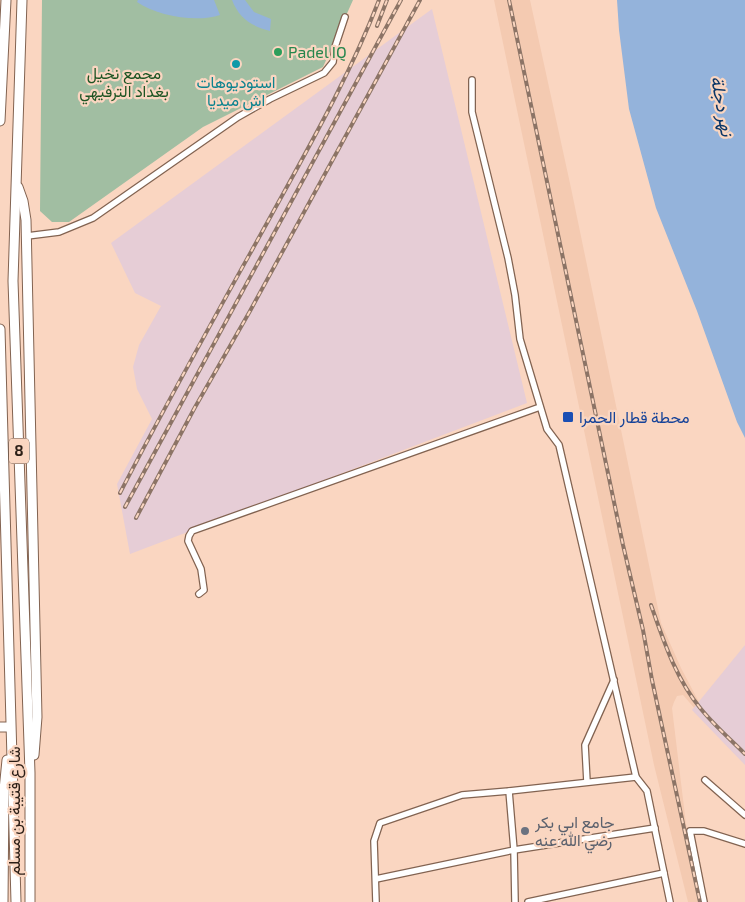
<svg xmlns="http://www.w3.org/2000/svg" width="745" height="902" viewBox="0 0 745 902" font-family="'Exo 2',Vazirmatn,sans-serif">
<rect width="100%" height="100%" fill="#fad6c1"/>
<path fill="#f4cab1" d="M494,0H530L571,188L661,623L681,668L700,704L702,717L683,695L677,696L674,702L672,708L686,824L703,902H688L654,765Z"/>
<g fill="#e6cdd6">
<path d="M432,9L527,403L130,554L117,484L152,419L137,389L133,367L139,345L161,306L135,293L111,243Z"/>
<path d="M745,645V765L692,710Z"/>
</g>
<path fill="#a1bea2" d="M42,0H353L323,67L203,127L69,222H52L40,211Z"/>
<g fill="#94b3db">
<path d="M138,0H214L220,15C197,23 157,16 137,2Z"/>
<path d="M232,0H245L254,12L271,19L270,31C251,26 239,18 232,0Z"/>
<path d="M617,0H745V438L737,422L697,311L656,208L629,109L619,30Z"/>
</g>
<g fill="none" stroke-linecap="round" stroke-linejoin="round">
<g stroke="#826351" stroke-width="8">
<g id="minor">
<path d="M472,80V112L508,258L515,295L520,339L547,429L559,445L636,777L647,791L670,902"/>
<path d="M27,236L59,232L93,218L238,117L270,99L324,73L333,62L335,47L345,17"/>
<path d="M199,594L204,590L201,569L188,541L189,536L192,531L540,407"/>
<path d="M705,780L745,815"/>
<path d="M587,782L585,745L614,680"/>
<path d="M509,791L514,850L515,902"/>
<path d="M376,879L514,850L655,828"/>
<path d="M376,902L374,841L380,823L462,795L509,791L636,777"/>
<path d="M528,902L664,873"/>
<path d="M704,902L690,831H704L745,844"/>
</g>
</g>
<g stroke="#826351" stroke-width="11">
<g id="trunk">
<path d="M22,0L13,281L30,773V902"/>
<path d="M0,121L6,0"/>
<path d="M18,187L23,201L26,220L37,717L34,755"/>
<path d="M0,329L16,902"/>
<path d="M0,727H10"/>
<path d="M3,902L4,790L7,760"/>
</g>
</g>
<use href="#minor" stroke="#fff" stroke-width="5.5"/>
<use href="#trunk" stroke="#fff" stroke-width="9"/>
<g stroke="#8c7466" stroke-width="4">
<g id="rail">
<path d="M509,0L623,545L643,630L652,680L700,902"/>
<path d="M377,26L387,0"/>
<path d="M120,493C167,402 217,313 267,223C307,150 349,78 379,0"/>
<path d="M125,507L401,0"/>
<path d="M136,518L194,409L250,311L420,0"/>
<path d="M651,605C664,642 676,679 701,709C714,725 730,739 745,754"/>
</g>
</g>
<use href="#rail" stroke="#fad6c1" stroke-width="2" stroke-dasharray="5.5" stroke-linecap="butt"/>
</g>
<circle fill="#2e9e5b" stroke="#fad6c1" stroke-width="2" cx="278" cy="52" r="5"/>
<circle fill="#0f9aa8" stroke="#fad6c1" stroke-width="2" cx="236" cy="64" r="5"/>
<rect fill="#1a4fb4" stroke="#fad6c1" stroke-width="2" x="562" y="411" width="12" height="12" rx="2.5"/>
<circle fill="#6b7280" stroke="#fad6c1" stroke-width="2" cx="525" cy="831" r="5"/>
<g text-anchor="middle" stroke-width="4.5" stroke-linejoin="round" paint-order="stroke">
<rect fill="#fad6c1" stroke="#695549" stroke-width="1" x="9" y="438.5" width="20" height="25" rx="4"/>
<g font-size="15" font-weight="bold" fill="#2b1e16">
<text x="19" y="456">8</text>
</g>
<g font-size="16" fill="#27864d" stroke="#fad6c1" text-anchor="start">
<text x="288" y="58">Padel IQ</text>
</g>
<g font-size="16" fill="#1d5423" stroke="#fad6c1">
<text x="124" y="79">مجمع نخيل<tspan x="124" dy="18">بغداد الترفيهي</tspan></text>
</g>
<g font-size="16" fill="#0d838f" stroke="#fad6c1">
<text x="236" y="88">استوديوهات<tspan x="236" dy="18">اش ميديا</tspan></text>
</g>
<g font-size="16" fill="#164399" stroke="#fad6c1" text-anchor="start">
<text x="579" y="423">محطة قطار الحمرا</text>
</g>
<g font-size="16" fill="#2b1e16" stroke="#fad6c1">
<text transform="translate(14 811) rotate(-90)" y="6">شارع قتيبة بن مسلم</text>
</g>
<g font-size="16" fill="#5b616d" stroke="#fad6c1" text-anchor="start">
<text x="535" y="828">جامع ابي بكر<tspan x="535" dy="18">رضي الله عنه</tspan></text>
</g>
<g font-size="18" font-style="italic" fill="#0b3667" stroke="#fad6c1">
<text transform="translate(722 106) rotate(80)" y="6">نهر دجلة</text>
</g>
</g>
</svg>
